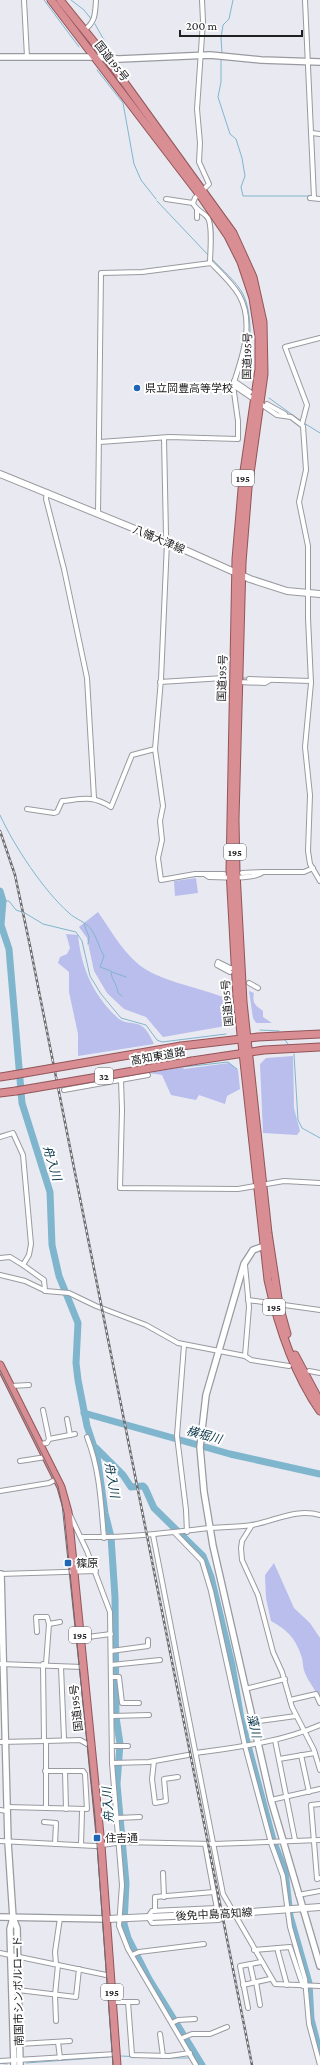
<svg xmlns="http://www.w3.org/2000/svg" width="320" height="2065" viewBox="0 0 320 2065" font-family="'Crimson Pro','Noto Sans JP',serif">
<rect width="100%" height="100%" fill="#e9eaf1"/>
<g fill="#b9beec">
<path d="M196,878L198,893L175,896L174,881Z"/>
<path d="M98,912C110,929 121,949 137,963C157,981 198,987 223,997L231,1003L233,1023L220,1027L163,1037L146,1017L124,1009L107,993L94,971L87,938L79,927Z"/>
<path d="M66,934L78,935C81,968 94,997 119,1019C126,1024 133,1022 140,1025C147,1028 151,1038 154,1044L78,1056V1034L69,992V972L58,963L60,957L67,954L70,948Z"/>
<path d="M249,991L254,993C252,1003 255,1005 263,1011V1017L272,1023H256L253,1018Z"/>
<path d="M293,1056L294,1108L300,1131L297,1135L263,1133L260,1064L266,1058Z"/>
<path d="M229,1063L238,1070L240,1089L227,1096L225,1104L199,1095L196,1100L171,1095L162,1075L149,1073L182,1067L184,1069Z"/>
<path d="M274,1563L294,1608L310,1623L320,1638V1700C316,1690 309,1683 305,1673C303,1669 303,1663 302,1658C296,1639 288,1630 271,1621L266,1598L265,1575Z"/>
</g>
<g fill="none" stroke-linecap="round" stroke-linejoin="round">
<g stroke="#80b5ce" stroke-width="1">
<path d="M44,0L79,47"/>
<path d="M71,0L84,10L92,20"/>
<path d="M95,24L109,49"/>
<path d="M222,53L221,38L223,25L229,19L233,0"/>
<path d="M221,58V82L218,97L230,134L236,139L242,158L245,176L241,187L243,196H309"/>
<path d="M97,70L123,103L134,164L141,180L156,199"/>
<path d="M157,201L209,256"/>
<path d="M212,259C222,270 236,281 243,294C254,316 248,346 252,370"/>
<path d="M269,398L301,421"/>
<path d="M304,423L320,433"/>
<path d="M0,815C14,846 44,891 69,913C75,919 86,922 91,929C97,937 99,948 104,956L100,967L111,971C111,980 117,983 118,993L122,996"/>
<path d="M3,901H9L16,910L25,913L43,924L76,932L82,941L90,976L101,994L121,1018L146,1025L157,1040L162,1042L226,1034"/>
<path d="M84,924L89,937L88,944"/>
<path d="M112,972L126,977"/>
<path d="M260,1030L279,1031"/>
<path d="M285,1040L288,1044"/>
<path d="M179,1049L181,1060"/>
<path d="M294,1054L298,1120L302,1128L320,1138"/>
<path d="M183,1067L228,1062L237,1069"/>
<path d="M120,2056L145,2057"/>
<path d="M192,2057L198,2056"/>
<path d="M150,2058H189"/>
<path d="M0,2063L7,2064"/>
<path d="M26,2063L109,2057"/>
</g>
<g stroke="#80b5ce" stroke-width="7">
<path d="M0,891L3,901L1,925L9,949L22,1103L50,1192L52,1245L59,1276L78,1323L76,1363L78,1380L87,1426L97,1456L105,1513L111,1537L115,1597L116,1717L120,1744L117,1784L126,1883L124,1924L128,1938L149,1979L202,2065"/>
<path d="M84,1413L230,1454L320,1474"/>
<path d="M96,1448L123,1475L131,1487L143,1486L145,1488L154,1508L203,1556L211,1577L232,1665L241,1719L273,1840L285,1871L290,1916L309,1983L311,2019L320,2054"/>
</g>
<path stroke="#c1c2c8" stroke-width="4" stroke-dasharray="4 2" stroke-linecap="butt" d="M224,678L249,679"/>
<g stroke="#999aa0" stroke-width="6">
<g id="minor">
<path d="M24,0L27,57"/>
<path d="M202,0L203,21L197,109L200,143L199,162L209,184L195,198L193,203C196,211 204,212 208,218C213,227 210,252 210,263"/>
<path d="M305,0L314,198"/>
<path d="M84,30C96,22 95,13 96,0"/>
<path d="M312,133L320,134"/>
<path d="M310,198L320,199"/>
<path d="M166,199L193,203"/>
<path d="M197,218V210"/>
<path d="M234,381L250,392"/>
<path d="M267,404L285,414"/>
<path d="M302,424L307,405L285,347L320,338"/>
<path d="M100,442L169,437L238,439V421L233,385"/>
<path d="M47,492L46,499L64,569L87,678L94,798"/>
<path d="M98,514L101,273L142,272L211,263C221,273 232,283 239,295C255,323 242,358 233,385L277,415L291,417L303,426L306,470L299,502L308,546V618L311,683L305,747L310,795L308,851L310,864L320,881"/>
<path d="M249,679L311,681"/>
<path d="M160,682L224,678"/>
<path d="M237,682L265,683L270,680"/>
<path d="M155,749L163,806L160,821L162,840L158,858L161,880L195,874H224"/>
<path d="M27,809L54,813L57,812L62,801C83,799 92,795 111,807L132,755L155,749L161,679L167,542L166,535L164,438"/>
<path d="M242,873L262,872"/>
<path d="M206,875L209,877C222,877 254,880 263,872H304L313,868"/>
<path d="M230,972L217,965L218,962L230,968H235"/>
<path d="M249,983L258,988"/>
<path d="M121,1080L122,1110L120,1188L238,1189L284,1181L320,1183"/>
<path d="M64,1090L148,1075"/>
<path d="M0,1137L13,1133L23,1155L31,1244L29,1255L23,1265L10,1257L0,1258"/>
<path d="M23,1265L44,1280L45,1291"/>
<path d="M245,1265L249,1307L245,1356"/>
<path d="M0,1275L25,1281L46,1291L69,1293L96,1306L146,1325L178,1343L245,1356L251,1360L289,1366"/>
<path d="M248,1300L320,1310"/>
<path d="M184,1345L177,1436L186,1510L187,1532"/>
<path d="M309,1371L320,1373"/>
<path d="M11,1386L29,1385"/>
<path d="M67,1419L70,1435"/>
<path d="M87,1437C100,1470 101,1504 104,1538"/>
<path d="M49,1439L75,1434"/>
<path d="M40,1444L47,1443L49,1439L43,1410"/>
<path d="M20,1461L46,1457"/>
<path d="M0,1491L49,1483L57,1479"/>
<path d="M70,1515L87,1551L110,1612L112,1763L122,1885L119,1926L128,1949L196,2065"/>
<path d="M252,1525L242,1541L241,1548L242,1560L258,1595L273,1652L282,1672L292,1707L314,1750L320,1770"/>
<path d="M175,1533L202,1561L211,1591L245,1746L271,1843L283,1876L290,1927L305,1979L309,2024L320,2065"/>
<path d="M153,1535L223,1894L275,1984L320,1986"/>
<path d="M82,1537C125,1538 166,1533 209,1528C223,1527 238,1527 252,1525C275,1521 296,1508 320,1515"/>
<path d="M0,1574L96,1571"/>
<path d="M49,1624L60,1622"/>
<path d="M37,1632L36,1617H47L49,1624L46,1664"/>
<path d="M80,1638L111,1634"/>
<path d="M111,1651L148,1646V1640"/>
<path d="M0,1664L83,1667"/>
<path d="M43,1664L44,1741"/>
<path d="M111,1665L160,1660"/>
<path d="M61,1667L64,1739"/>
<path d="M112,1677H119L122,1703H139"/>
<path d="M245,1689L285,1679"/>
<path d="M290,1700L316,1694L320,1703"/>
<path d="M112,1716L149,1715"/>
<path d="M252,1722L296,1716"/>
<path d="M275,1740L295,1840"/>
<path d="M0,1742L46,1741"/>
<path d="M113,1746H128"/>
<path d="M196,1753C238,1747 281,1742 320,1725"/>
<path d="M301,1755L309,1792"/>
<path d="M279,1759L315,1753"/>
<path d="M154,1761L152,1779L155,1803L166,1801L164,1779L178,1777"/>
<path d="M112,1763L149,1762L188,1755"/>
<path d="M65,1771L66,1809"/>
<path d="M271,1800L320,1789"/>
<path d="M320,1804L311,1805L317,1879L320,1878"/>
<path d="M7,1807L87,1809L85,1774L83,1771H45"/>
<path d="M46,1808V1741L80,1740L91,1746"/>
<path d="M0,1810L7,1811"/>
<path d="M117,1818L140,1817"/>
<path d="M44,1822L56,1823L55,1844"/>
<path d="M0,1841L95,1846L123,1842L213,1844L320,1840"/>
<path d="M205,1844L219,1920L152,1923L148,1917L152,1911L217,1908"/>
<path d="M81,1845L82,1812"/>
<path d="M163,1873L164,1897"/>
<path d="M298,1895L320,1891"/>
<path d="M155,1911V1897L214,1892"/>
<path d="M277,1948L287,1985"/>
<path d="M254,1950L290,1947L303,1986"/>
<path d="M0,1953L111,1976"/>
<path d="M132,1955L139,1952L204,1944"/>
<path d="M56,1964L55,1952L60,1918"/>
<path d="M250,1964L254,1982"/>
<path d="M256,1982L260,2005"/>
<path d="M243,1985L270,1979"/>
<path d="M18,1990L76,1997L79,1969"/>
<path d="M113,2002H137"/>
<path d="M128,2002L132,2055L169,2056L190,2053"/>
<path d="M248,2008L240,1966L261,1962"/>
<path d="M56,2021L55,1995L58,1965"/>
<path d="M172,2023L178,2020L195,2019"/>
<path d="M160,2034L163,2056"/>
<path d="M182,2038L192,2034H210L227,2027"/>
<path d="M58,2042L60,2058"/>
<path d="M19,2044L70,2041"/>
<path d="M0,2061L116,2054"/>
</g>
</g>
<g stroke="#999aa0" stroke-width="8">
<g id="tertiary">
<path d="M0,57H90L119,59L210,55L261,60L320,62"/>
<path d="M267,1245L253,1250L244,1264L206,1395L200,1447L204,1492L213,1546L271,1800L320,1966"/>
<path d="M1,1574L8,1842L13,1918L10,1929L14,2065"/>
<path d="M0,1917L107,1919"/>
<path d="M13,1918L17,1928L20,2065"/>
</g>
</g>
<g stroke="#999aa0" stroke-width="8">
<g id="secondary">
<path d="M0,474L167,542L250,579L287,591L320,594"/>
<path d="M238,1913L320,1907"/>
<path d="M107,1919L214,1914"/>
</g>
</g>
<g stroke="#92555a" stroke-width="9">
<g id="trunk">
<path d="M51,0L200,195L228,236L241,262L253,298L259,337V369L243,478L236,559L230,871L237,998L268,1280C278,1326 293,1372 320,1411"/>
<path d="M60,0L106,57L233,233L253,277L263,322L264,374L248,488L242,563L235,819L236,872L243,1002L268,1233L279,1305L287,1334"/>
<path d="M181,1046L258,1037L320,1034"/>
<path d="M192,1061L264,1050L320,1047"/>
<path d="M0,1077L13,1075"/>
<path d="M0,1093L16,1091"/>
<path d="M295,1355L320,1402"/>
<path d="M0,1365L61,1487L68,1512L101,1845L117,2065"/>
</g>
</g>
<use href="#minor" stroke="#fff" stroke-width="4"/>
<use href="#tertiary" stroke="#fff" stroke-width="5.5"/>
<use href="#secondary" stroke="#fff" stroke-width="6"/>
<use href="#trunk" stroke="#d88e92" stroke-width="7"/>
<path stroke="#6c6c70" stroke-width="1" d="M0,1370L58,1486L62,1504L95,1817L113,2065"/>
<g stroke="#6c6c70" stroke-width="2.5">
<path id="rail" d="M0,831L15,875L30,946L252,2065"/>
</g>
<use href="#rail" stroke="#fff" stroke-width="1" stroke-dasharray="3" stroke-linecap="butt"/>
<g stroke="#999aa0" stroke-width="8" stroke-linecap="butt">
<path id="secondary-bridge" d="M214,1914L238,1913"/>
</g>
<g stroke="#92555a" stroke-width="9" stroke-linecap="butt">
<g id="trunk-bridge">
<path d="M13,1075L181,1046"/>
<path d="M16,1091L192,1061"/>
</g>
</g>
<use href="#secondary-bridge" stroke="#fff" stroke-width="6"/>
<use href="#trunk-bridge" stroke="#d88e92" stroke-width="7"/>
</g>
<g fill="#1f65b5" stroke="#fff" stroke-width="1.5">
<circle cx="137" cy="388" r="4"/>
<rect x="64" y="1559" width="8" height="8" rx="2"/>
<rect x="93" y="1834" width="8" height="8" rx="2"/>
</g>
<g text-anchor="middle" stroke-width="4" stroke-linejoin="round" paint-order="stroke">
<g fill="#fff" stroke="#636365" stroke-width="1">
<rect x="232" y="470" width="22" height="16" rx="3"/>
<rect x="224" y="844" width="22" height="16" rx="3"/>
<rect x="95" y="1068" width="18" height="16" rx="3"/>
<rect x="263" y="1299" width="22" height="16" rx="3"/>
<rect x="69" y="1627" width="22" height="16" rx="3"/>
<rect x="101" y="1984" width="22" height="16" rx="3"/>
</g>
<g font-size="10" font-weight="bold" fill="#202023">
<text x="243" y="482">195</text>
<text x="235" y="856">195</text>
<text x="104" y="1080">32</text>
<text x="274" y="1311">195</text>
<text x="80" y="1639">195</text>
<text x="112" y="1996">195</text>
</g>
<g font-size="11" fill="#202023" stroke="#fff">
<text transform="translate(112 61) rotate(52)" y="4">国道195号</text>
<text transform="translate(247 356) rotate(-89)" y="4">国道195号</text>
<text transform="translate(159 539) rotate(23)" y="4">八幡大津線</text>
<text transform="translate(222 678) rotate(-88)" y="4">国道195号</text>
<text transform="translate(227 1003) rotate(-95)" y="4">国道195号</text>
<text transform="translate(158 1056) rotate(-10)" y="4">高知東道路</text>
<text transform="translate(76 1708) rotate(-96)" y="4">国道195号</text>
<text transform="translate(214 1914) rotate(-3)" y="4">後免中島高知線</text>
<text transform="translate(18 1991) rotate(-91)" y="4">南国市シンボルロード</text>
</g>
<g font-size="11" fill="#202023" stroke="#fff" text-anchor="start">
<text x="145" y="392">県立岡豊高等学校</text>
<text x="76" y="1567">篠原</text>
<text x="105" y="1842">住吉通</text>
</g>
<g font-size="12" font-style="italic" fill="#0d3a4d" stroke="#fff">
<text transform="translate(52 1163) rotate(73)" y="4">舟入川</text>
<text transform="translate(204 1435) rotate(15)" y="4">横堀川</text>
<text transform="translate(112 1480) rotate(80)" y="4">舟入川</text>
<text transform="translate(254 1726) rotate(76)" y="4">藻川</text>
<text transform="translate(108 1805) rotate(-94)" y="4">舟入川</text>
</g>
</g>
<path d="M180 30v6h122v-6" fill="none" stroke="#202023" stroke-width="2"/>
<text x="186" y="30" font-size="12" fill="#202023" stroke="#ffffff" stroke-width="3" paint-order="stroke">200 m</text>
</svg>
